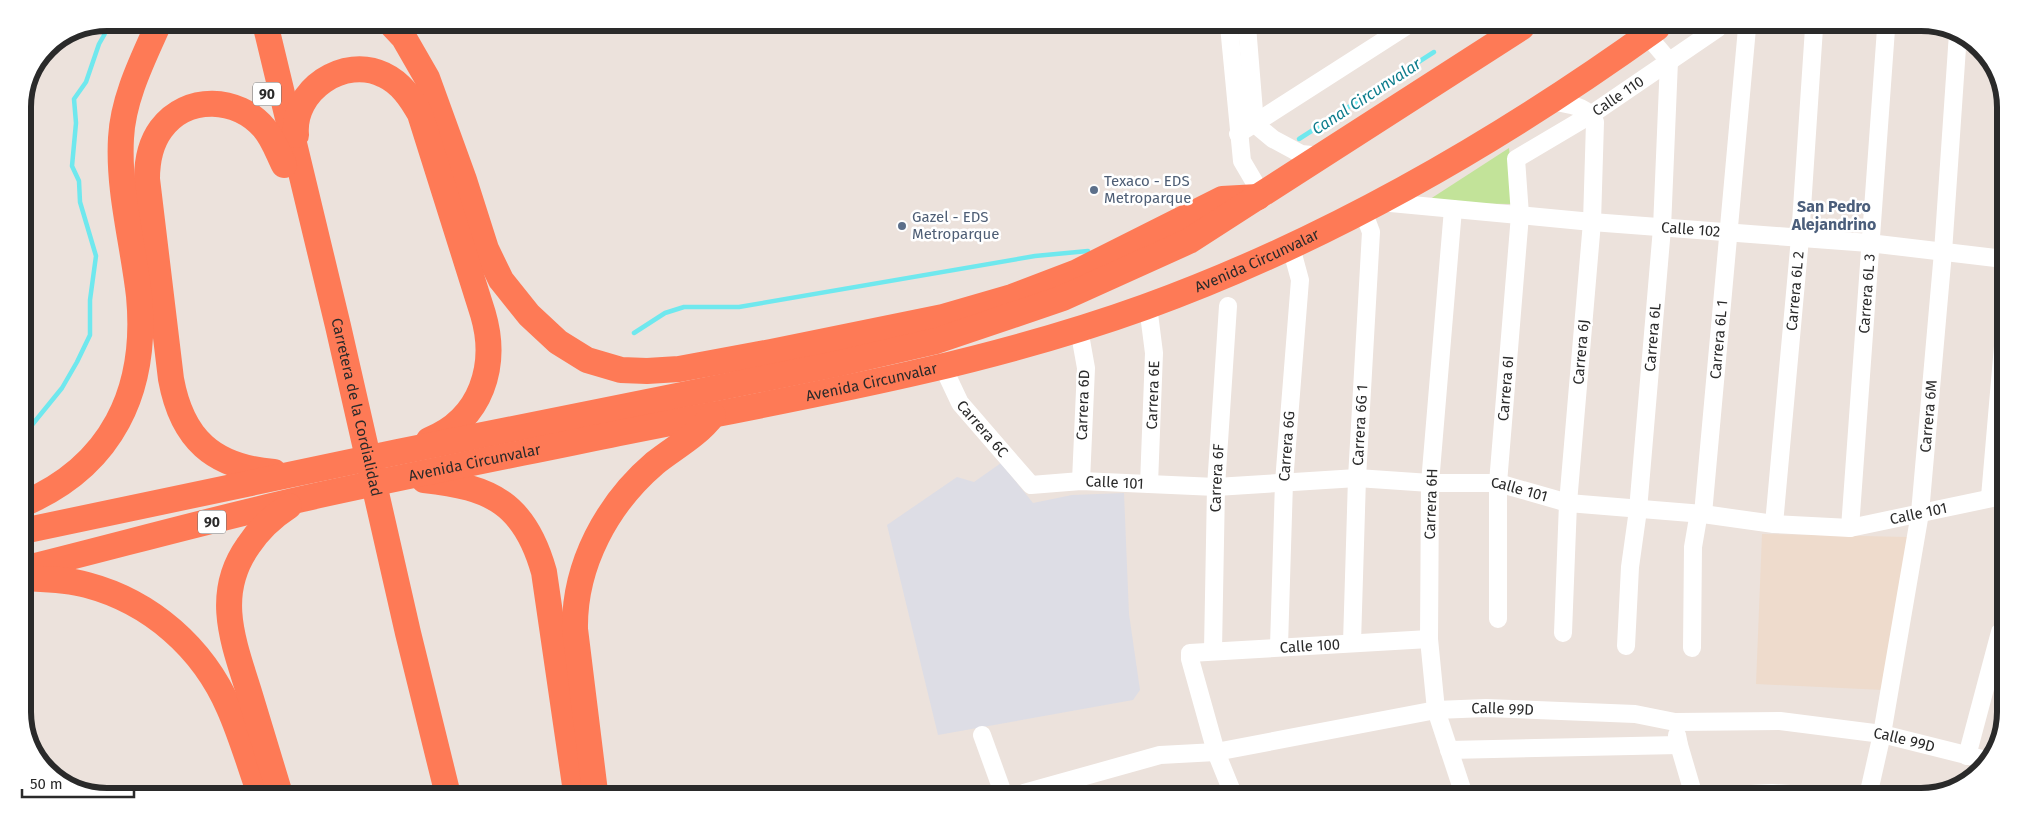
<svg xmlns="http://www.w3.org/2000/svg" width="2028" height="819" viewBox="0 0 2028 819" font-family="'Fira Sans',sans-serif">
<rect width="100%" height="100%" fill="#ece2dc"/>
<g fill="#dddde5">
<path d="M23,235L30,308H23Z"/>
<path d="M1001,463L1033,503L1072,495L1124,493L1129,614L1140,690L1133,700L938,735L887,525L957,477L974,482Z"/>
</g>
<path fill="#eedbcc" d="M1762,534L1909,537L1883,690L1756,684Z"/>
<path fill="#c2e399" d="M1509,148L1515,204L1424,203Z"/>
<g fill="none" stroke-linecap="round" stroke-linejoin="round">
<g stroke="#6fe8ee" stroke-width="4.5">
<path d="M1299,139L1434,52"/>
<path d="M634,333L665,313L684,307H739L1035,256L1088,251"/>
<path d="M23,436L62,388L77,362L90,335V300L96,256L80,202L79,181L72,166L76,123L74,99L86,82L99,44L111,23"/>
</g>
<g stroke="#fff" stroke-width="18">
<path d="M1229,26L1242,161L1262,195"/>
<path d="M1247,26L1255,124L1273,139L1301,154L1322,156"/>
<path d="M1552,101C1569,105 1587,105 1595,122L1592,222L1568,503L1563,633"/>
<path d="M1238,134L1405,27"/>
<path id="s1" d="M1380,202L1592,222L1869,243L2004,259"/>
<path d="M1453,209L1430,483L1429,639L1436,710L1464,795"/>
<path d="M1148,306L1154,353L1149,484"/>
<path d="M1079,329L1086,368L1081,481"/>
<path id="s2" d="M943,367L960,403L1031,485L1081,481L1216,487L1357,478L1430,483H1498L1568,503L1703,514L1774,524L1850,528L2002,496"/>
<path d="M1990,497L2003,346"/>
<path id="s3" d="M1774,524L1800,238L1814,28"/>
<path id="s4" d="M1850,528L1886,29"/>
<path id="s5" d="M1498,619V483L1520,215L1516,159L1592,114L1718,28"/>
<path id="s6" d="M1352,643L1357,478L1371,232L1363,211"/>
<path id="s7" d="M1279,646L1284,482L1300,280L1291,247"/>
<path id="s8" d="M1626,646L1630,567L1638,510L1662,228L1669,61L1647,35"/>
<path id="s9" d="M1692,648L1693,547L1698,518L1703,514L1747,28"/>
<path id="s10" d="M1213,650L1216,487L1228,306"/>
<path d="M982,735L1003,793"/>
<path d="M1677,735L1679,745L1694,796"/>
<path d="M1449,750L1679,745"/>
<path d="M1967,756L2000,632"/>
<path id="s11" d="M1024,793L1160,755L1216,752L1436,710L1486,708L1635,714L1675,722L1780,721L1882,734L1986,760"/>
<path id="s12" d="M1233,794L1216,752L1190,659V653L1429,639"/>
<path d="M1708,796L1772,793L1822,796"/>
<path id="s13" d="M1868,796L1882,734L1920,513L1943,252L1958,33"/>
</g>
<g stroke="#fe7a56" stroke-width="26">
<path id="s14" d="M265,23L338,326L408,633L447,791"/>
<path d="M390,23L404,38L427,78L464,180L486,249L501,280L529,315L558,342L587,360L621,370L647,371L679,369L771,352L943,317L1012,297L1075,273L1222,199L1258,197"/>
<path d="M296,135C292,90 344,55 384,75C401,83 411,98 420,114L483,314C498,365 482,419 429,440"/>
<path d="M274,472C213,467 182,439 171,379L147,179C147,161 150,144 161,129C187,94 238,97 264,128C273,138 278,153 284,165"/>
<path d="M424,480C492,487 525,504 544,572L576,792"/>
<path d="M23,504C112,466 148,391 139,296C133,243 118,191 121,138C123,98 143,59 159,23"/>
<path d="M23,531L398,452L836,364L936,341L1063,298L1189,241L1522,27"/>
<path id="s15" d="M23,569C116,546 209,520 302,499C405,476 508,456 610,435C789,399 973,369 1145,307C1327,241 1500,141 1657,28"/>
<path d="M23,578C44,579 66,579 87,585C151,602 203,648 229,708C241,735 249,763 259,791"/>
<path d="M279,791C269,758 259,725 249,692C233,641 214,594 248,546C259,529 272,517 289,506"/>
<path d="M595,792L575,629C574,565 607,504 655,463C675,447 697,436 713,415"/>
</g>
</g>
<g fill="#5c6f8a" stroke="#fff" stroke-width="2">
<circle cx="1094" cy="190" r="5"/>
<circle cx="902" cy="226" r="5"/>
</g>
<g text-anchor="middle" stroke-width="5" stroke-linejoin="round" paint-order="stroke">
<g fill="#fff" stroke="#6a6a6a" stroke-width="1">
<rect x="253" y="82.5" width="28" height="23" rx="4"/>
<rect x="198" y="510.5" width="28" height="23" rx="4"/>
</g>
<g font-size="14" font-weight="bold" fill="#2a2a2a">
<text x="267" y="99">90</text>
<text x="212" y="527">90</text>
</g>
<g font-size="15" fill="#2a2a2a" stroke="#fff">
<text dy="5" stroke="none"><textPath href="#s5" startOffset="581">Calle 110</textPath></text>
<text dy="5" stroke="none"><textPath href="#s1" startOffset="312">Calle 102</textPath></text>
<text dy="5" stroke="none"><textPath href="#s15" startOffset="1274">Avenida Circunvalar</textPath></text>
<text dy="5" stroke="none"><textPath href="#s3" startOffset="234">Carrera 6L 2</textPath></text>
<text dy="5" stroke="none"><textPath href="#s4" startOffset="235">Carrera 6L 3</textPath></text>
<text dy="5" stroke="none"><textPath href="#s8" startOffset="310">Carrera 6L</textPath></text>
<text dy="5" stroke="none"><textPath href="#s9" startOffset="312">Carrera 6L 1</textPath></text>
<text transform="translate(1581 352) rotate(-85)" y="5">Carrera 6J</text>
<text dy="5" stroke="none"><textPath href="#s15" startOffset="869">Avenida Circunvalar</textPath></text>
<text dy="5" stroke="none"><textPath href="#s5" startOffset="231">Carrera 6I</textPath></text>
<text transform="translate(1153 395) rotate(-88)" y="5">Carrera 6E</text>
<text transform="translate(1083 405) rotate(-88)" y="5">Carrera 6D</text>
<text dy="5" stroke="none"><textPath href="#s14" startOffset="395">Carretera de la Cordialidad</textPath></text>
<text dy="5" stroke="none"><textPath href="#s13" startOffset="385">Carrera 6M</textPath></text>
<text dy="5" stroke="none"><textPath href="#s6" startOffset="218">Carrera 6G 1</textPath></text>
<text dy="5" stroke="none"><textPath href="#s2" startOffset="74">Carrera 6C</textPath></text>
<text dy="5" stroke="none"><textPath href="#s7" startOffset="200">Carrera 6G</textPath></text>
<text dy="5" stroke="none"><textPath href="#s15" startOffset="464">Avenida Circunvalar</textPath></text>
<text dy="5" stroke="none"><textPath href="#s10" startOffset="172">Carrera 6F</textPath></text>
<text dy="5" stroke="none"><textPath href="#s2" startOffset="232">Calle 101</textPath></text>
<text dy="5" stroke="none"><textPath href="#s2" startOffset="638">Calle 101</textPath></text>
<text transform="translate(1431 504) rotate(-88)" y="5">Carrera 6H</text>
<text dy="5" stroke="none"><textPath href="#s2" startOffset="1042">Calle 101</textPath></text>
<text dy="5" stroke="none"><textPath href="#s12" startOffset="268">Calle 100</textPath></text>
<text dy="5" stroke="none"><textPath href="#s11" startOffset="488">Calle 99D</textPath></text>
<text dy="5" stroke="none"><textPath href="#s11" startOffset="892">Calle 99D</textPath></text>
</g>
<g font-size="15" fill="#4e5e75" stroke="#fff" text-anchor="start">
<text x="1104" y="186">Texaco - EDS<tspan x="1104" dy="17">Metroparque</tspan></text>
<text x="912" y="222">Gazel - EDS<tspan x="912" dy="17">Metroparque</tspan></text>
</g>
<g font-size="16" font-style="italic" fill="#0e7d8d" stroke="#fff">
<text transform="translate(1366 96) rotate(-33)" y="6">Canal Circunvalar</text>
</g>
<g font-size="16" font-weight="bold" fill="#4b5e7b" stroke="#fff">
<text x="1834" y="212">San Pedro<tspan x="1834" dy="18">Alejandrino</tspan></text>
</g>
</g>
<path d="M0 0H2028V819H0ZM107 31H1921A76 76 0 0 1 1997 107V712A76 76 0 0 1 1921 788H107A76 76 0 0 1 31 712V107A76 76 0 0 1 107 31Z" fill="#fff" fill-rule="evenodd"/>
<path fill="none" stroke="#2a2a2a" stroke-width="6" d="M107 31H1921A76 76 0 0 1 1997 107V712A76 76 0 0 1 1921 788H107A76 76 0 0 1 31 712V107A76 76 0 0 1 107 31Z"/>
<path d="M22 789v8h112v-8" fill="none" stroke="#2a2a2a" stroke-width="2.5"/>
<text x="30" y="789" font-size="15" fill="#2a2a2a" stroke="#ffffff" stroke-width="4" paint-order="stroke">50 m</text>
</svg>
